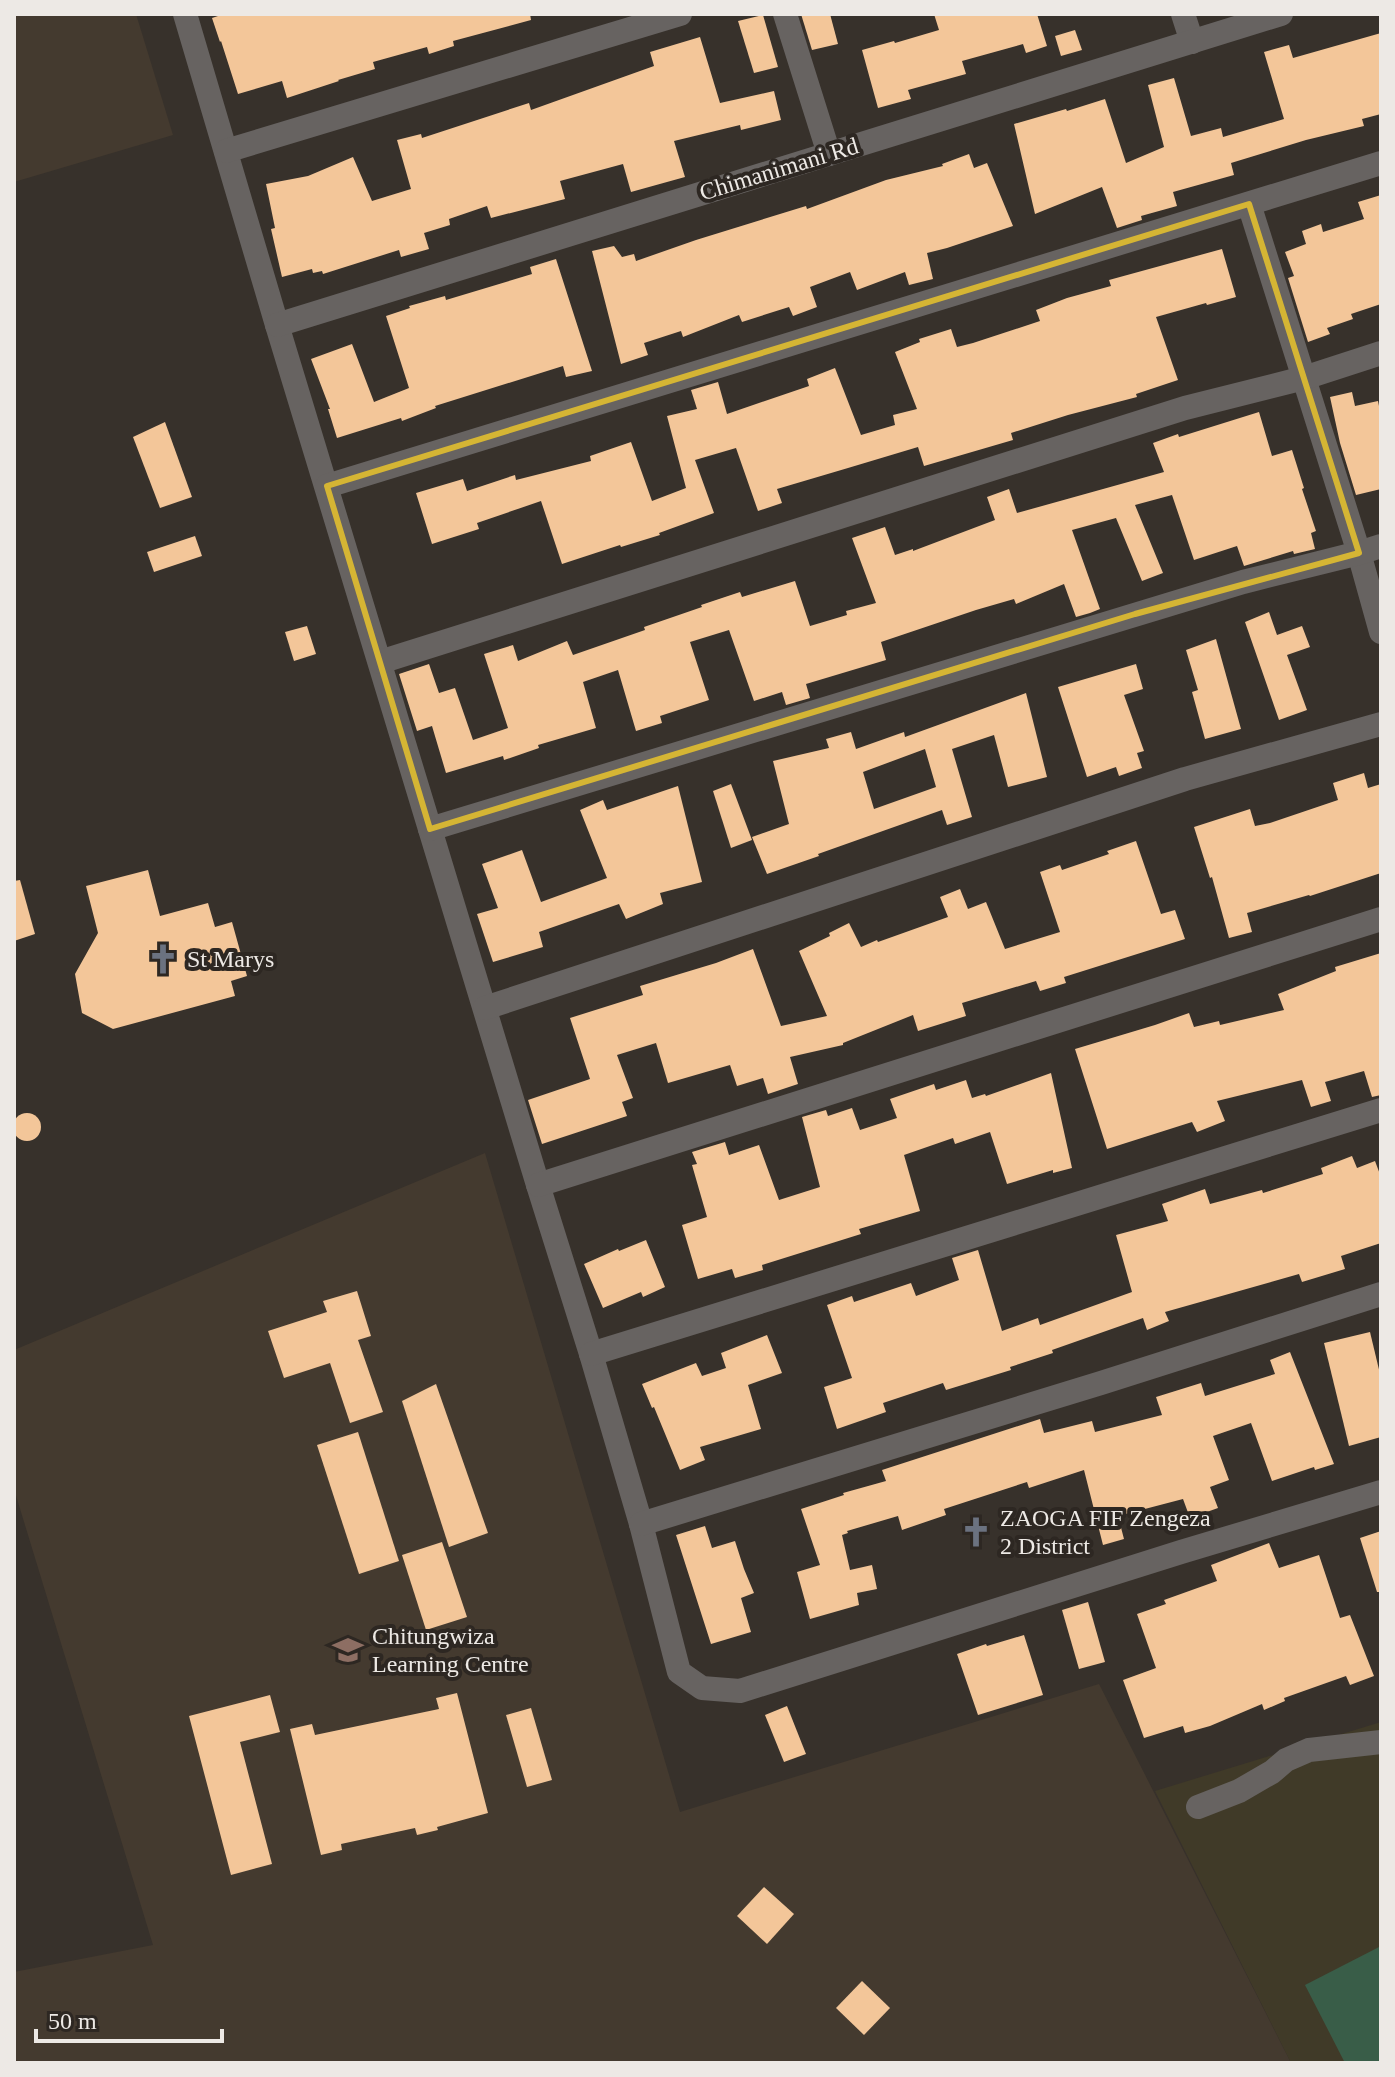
<svg xmlns="http://www.w3.org/2000/svg" width="1395" height="2077" viewBox="0 0 1395 2077" font-family="'Times New Roman',serif">
<rect width="100%" height="100%" fill="#37312b"/>
<path fill="#403a28" d="M1381,1722V2063H1291L1155,1791Z"/>
<g fill="#443a2f">
<path d="M14,14H136L173,135L14,182Z"/>
<path d="M485,1153L680,1812L1099,1684L1291,2063H14V1972L153,1945L14,1489V1350Z"/>
</g>
<path fill="#395d48" d="M1381,1946V2063H1345L1305,1985Z"/>
<g fill="#f3c699" fill-rule="evenodd">
<path d="M224,14H530L531,20L453,41L454,46L429,54L427,47L373,62L375,69L338,80L339,81L287,98L282,81L238,94L221,41L220,42L212,18Z"/>
<path d="M801,14H830L838,44L812,50Z"/>
<path d="M934,14H1037L1047,46L1026,53L1023,44L962,61L966,74L908,90L911,99L878,108L862,50L894,41L895,43L939,30Z"/>
<path d="M763,15L778,67L754,73L738,21Z"/>
<path d="M1075,30L1082,50L1061,56L1055,36Z"/>
<path d="M1381,33V114L1362,119L1364,126L1306,140L1231,163L1234,175L1173,192L1177,206L1141,216L1142,220L1117,228L1102,187L1035,214L1014,124L1066,109L1067,111L1105,99L1126,163L1164,147L1148,85L1174,78L1191,136L1221,128L1223,137L1284,119L1264,52L1289,45L1293,58Z"/>
<path d="M700,37L720,103L774,91L781,120L741,130L740,125L674,141L685,177L631,192L623,164L560,181L565,199L491,218L487,206L449,219L450,225L424,233L429,249L401,257L399,250L323,274L322,271L313,273L312,269L282,277L271,229L275,228L266,184L308,176L353,157L372,201L411,189L397,140L421,134L422,138L529,103L531,110L654,66L650,52Z"/>
<path d="M969,154L974,168L987,163L1013,226L947,248L927,253L933,279L909,285L905,272L857,290L850,272L810,287L817,307L793,316L789,307L742,322L739,315L683,337L681,331L644,343L648,355L621,364L592,251L614,246L622,257L634,254L636,261L696,240L806,206L807,209L886,180L943,166L942,164Z"/>
<path d="M1381,195V304L1351,314L1353,319L1327,328L1330,334L1308,342L1288,278L1294,276L1285,252L1306,244L1302,231L1321,224L1323,232L1364,219L1358,202Z"/>
<path d="M1222,249L1236,297L1207,305L1206,303L1156,317L1178,380L1136,394L1137,397L1068,415L1011,433L1013,440L924,466L918,447L848,468L777,489L782,503L758,511L736,448L695,460L714,513L659,533L660,535L621,547L620,545L562,564L541,501L477,523L479,529L432,544L416,493L463,479L467,491L515,475L516,480L591,461L590,456L631,442L652,501L686,488L667,416L697,409L691,390L718,382L727,414L809,386L807,379L835,368L861,435L895,425L893,415L917,409L895,352L920,342L919,339L951,329L957,347L973,343L1040,321L1036,310L1067,298L1111,286L1109,280Z"/>
<path d="M556,259L592,371L566,377L563,366L435,406L436,408L402,421L401,418L337,438L328,409H330L311,359L352,344L374,402L409,388L386,316L410,308L409,306L445,296L446,300L532,274L530,267Z"/>
<path d="M1352,392L1355,406L1378,401L1381,416V489L1356,495L1340,443L1330,397Z"/>
<path d="M1259,412L1272,456L1292,450L1304,488L1302,489L1316,531L1311,533L1315,549L1294,554L1293,551L1244,566L1237,546L1194,560L1172,495L1135,505L1163,573L1142,581L1116,518L1072,530L1100,609L1090,613L1076,617L1064,584L1016,604L1014,599L976,610L881,642L886,660L806,684L810,698L786,705L782,692L754,701L729,630L690,642L709,700L660,716L662,723L636,731L618,670L583,682L596,728L538,745L539,748L504,760L503,756L446,773L432,726L417,731L399,674L429,664L439,693L455,688L473,740L508,728L484,654L513,645L518,661L567,641L573,655L645,630L644,627L702,607L701,605L740,592L742,597L795,581L810,626L847,615L846,611L876,603L852,538L885,527L895,555L913,549V551L995,520L987,497L1009,489L1017,513L1164,472L1153,443L1178,434L1179,437Z"/>
<path d="M165,422L192,497L160,508L133,437Z"/>
<path d="M195,536L202,556L154,572L147,552Z"/>
<path d="M1269,612L1277,635L1302,626L1310,647L1287,655L1307,710L1279,720L1245,622Z"/>
<path d="M307,626L316,654L294,661L285,632Z"/>
<path d="M1216,639L1241,729L1205,739L1192,692L1198,690L1186,650Z"/>
<path d="M1136,664L1143,689L1124,695L1144,751L1137,753L1142,768L1119,776L1116,767L1087,777L1058,687Z"/>
<path d="M1026,693L1047,777L1008,787L994,735L952,749L972,817L947,825L942,810L818,854L819,856L767,874L752,837L789,824L773,761L829,748L826,739L851,732L856,749L904,732L905,737ZM925,749L936,787L874,809L863,772Z"/>
<path d="M1364,773L1368,788L1381,784V873L1310,896L1309,895L1247,913L1252,932L1229,938L1212,877L1210,878L1194,827L1250,809L1255,826L1270,823L1338,800L1333,783Z"/>
<path d="M731,784L752,840L731,848L713,791Z"/>
<path d="M678,786L702,882L660,893L663,904L626,919L619,904L539,932L543,947L493,962L477,914L498,908L482,864L522,850L541,902L607,878L580,810L603,800L607,810Z"/>
<path d="M1136,841L1161,914L1175,910L1185,939L1064,977L1066,983L1040,991L1036,981L962,1003L966,1016L918,1031L913,1015L843,1043V1045L790,1057L798,1084L768,1094L763,1078L737,1086L730,1065L668,1083L656,1043L617,1055L633,1098L622,1102L627,1116L542,1144L528,1100L590,1079L570,1018L643,995L640,986L716,963L753,949L781,1026L827,1016L799,951L830,936L829,933L849,923L861,947L877,940L878,942L948,917L940,897L960,889L968,909L986,902L1005,949L1060,932L1040,872L1060,865L1062,870L1109,854L1107,851Z"/>
<path d="M148,870L160,916L208,903L215,927L232,922L247,976L231,981L235,996L113,1029L82,1013L75,974L98,933L86,886Z"/>
<path d="M20,880L35,934L14,941V881Z"/>
<path d="M1381,953V1095L1372,1097L1364,1071L1325,1082L1331,1101L1311,1107L1302,1080L1217,1101L1225,1121L1197,1132L1192,1122L1107,1149L1075,1049L1155,1025L1189,1013L1194,1027L1219,1021L1220,1025L1284,1010L1278,994L1336,971L1335,967Z"/>
<path d="M1051,1073L1072,1168L1053,1173V1170L1007,1184L990,1132L955,1144L953,1138L904,1155L920,1211L859,1229L861,1234L762,1265L763,1270L735,1278L732,1269L698,1279L682,1225L707,1217L692,1165L697,1164L692,1152L725,1142L729,1155L759,1145L779,1200L820,1187L802,1117L826,1110L828,1116L852,1108L860,1130L897,1118L890,1099L934,1084L936,1090L966,1080L972,1098L985,1094L986,1096Z"/>
<circle cx="27" cy="1127" r="14"/>
<path d="M1352,1156L1357,1168L1375,1161L1381,1177V1243L1341,1256L1345,1269L1302,1282L1299,1274L1165,1312L1169,1321L1147,1330L1143,1318L1052,1350L1053,1353L1010,1367L1011,1370L946,1390L943,1383L883,1403L886,1412L837,1429L824,1387L852,1378L827,1305L852,1296L854,1302L911,1283L916,1296L959,1280L952,1258L978,1250L1002,1331L1038,1318L1040,1325L1132,1292L1116,1235L1168,1221L1162,1204L1205,1189L1210,1204L1262,1190L1263,1193L1323,1174L1321,1168Z"/>
<path d="M646,1240L665,1287L643,1297L641,1292L603,1308L584,1264L618,1249L619,1251Z"/>
<path d="M357,1291L371,1336L358,1340L383,1412L350,1423L330,1363L284,1378L268,1331L327,1312L323,1301Z"/>
<path d="M1370,1332L1381,1378V1437L1349,1446L1324,1343Z"/>
<path d="M767,1335L782,1373L748,1385L761,1429L700,1447L705,1460L680,1470L654,1407L652,1408L642,1384L696,1363L702,1376L726,1368L721,1353Z"/>
<path d="M1290,1352L1334,1464L1315,1470L1314,1467L1272,1481L1251,1423L1213,1436L1229,1480L1210,1487L1218,1508L1190,1518L1183,1499L1118,1516L1124,1539L1103,1545L1084,1470L1029,1488L1027,1482L944,1509L946,1515L902,1530L898,1516L847,1531L848,1533L842,1535L850,1570L872,1565L877,1589L857,1593L859,1605L810,1619L797,1572L820,1565L801,1509L844,1495L843,1493L886,1481L882,1470L1040,1419L1044,1433L1092,1421L1095,1432L1162,1415L1156,1397L1201,1383L1205,1396L1275,1374L1270,1360Z"/>
<path d="M436,1384L488,1533L449,1547L402,1401Z"/>
<path d="M358,1432L399,1561L359,1574L317,1445Z"/>
<path d="M705,1526L712,1548L735,1541L744,1569L754,1593L741,1598L751,1632L711,1644L676,1535Z"/>
<path d="M1381,1531V1592H1377L1360,1538Z"/>
<path d="M442,1542L467,1617L426,1630L402,1555Z"/>
<path d="M1269,1543L1279,1568L1319,1555L1340,1618L1350,1615L1374,1676L1350,1685L1346,1676L1284,1698L1285,1701L1264,1710L1262,1704L1210,1726L1185,1733L1183,1726L1144,1738L1123,1680L1156,1668L1137,1614L1166,1604L1164,1600L1217,1581L1211,1565Z"/>
<path d="M1088,1602L1105,1662L1079,1669L1062,1610Z"/>
<path d="M1024,1635L1043,1695L978,1715L957,1654L986,1644L987,1646Z"/>
<path d="M457,1693L488,1813L437,1827L438,1830L417,1835L415,1828L341,1844L342,1850L321,1855L290,1729L312,1724L315,1735L439,1709L436,1698Z"/>
<path d="M270,1695L280,1732L240,1742L272,1864L231,1875L189,1716Z"/>
<path d="M787,1706L806,1754L784,1762L765,1715Z"/>
<path d="M531,1708L552,1780L527,1787L506,1715Z"/>
<path d="M764,1887L794,1914L767,1944L737,1916Z"/>
<path d="M862,1981L890,2008L864,2035L836,2008Z"/>
</g>
<g fill="none" stroke-linecap="round" stroke-linejoin="round">
<g stroke="#676361" stroke-width="24">
<path d="M185,14L277,325L538,1185L591,1354L641,1524L679,1672L702,1688L740,1691L1181,1552L1381,1492"/>
<path d="M785,14L829,154"/>
<path d="M1183,14L1192,42"/>
<path d="M226,151L680,14"/>
<path d="M1249,204L1359,553L1381,632"/>
<path d="M277,325L1281,14"/>
<path d="M327,486L1381,163"/>
<path d="M380,662L1185,408L1304,378L1381,353"/>
<path d="M430,829L1243,582L1359,553L1381,546"/>
<path d="M485,1008L1185,779L1381,724"/>
<path d="M538,1185L1381,919"/>
<path d="M591,1354L1381,1110"/>
<path d="M641,1524L1101,1383L1381,1294"/>
<path d="M1198,1807L1239,1791L1272,1772L1286,1760L1309,1750L1381,1742"/>
</g>
</g>
<path fill="none" stroke="#d5b534" stroke-width="6" stroke-linejoin="round" d="M1249,204L1359,553L1135,614L430,829L327,486Z"/>
<defs>
<g id="church-bare" transform="scale(2.4)"><path d="M-1.2-6h2.4v3.5h3.3v2.4h-3.3V6h-2.4V-.1h-3.3v-2.4h3.3Z" fill="#6b7280" stroke="#2d2722" stroke-width="2.5" paint-order="stroke"/></g>
<g id="university-bare" transform="scale(2.4)"><path d="M0-5L7-2L0 1L-7-2ZM-4 1L0 2.5L4 1V4Q0 6-4 4Z" fill="#8d6e63" stroke="#2d2722" stroke-width="2.5" paint-order="stroke"/></g>
</defs>
<g fill-rule="evenodd">
<use href="#church-bare" x="163" y="959"/>
<use href="#church-bare" x="976" y="1532"/>
<use href="#university-bare" x="348" y="1650"/>
</g>
<g text-anchor="middle" stroke-width="8" stroke-linejoin="round" paint-order="stroke">
<g font-size="24" fill="#ede9e5" stroke="#2d2722">
<text transform="translate(779 169) rotate(-17)" y="8">Chimanimani Rd</text>
</g>
<g font-size="24" fill="#ede9e5" stroke="#2d2722" text-anchor="start">
<text x="187" y="967">St Marys</text>
<text x="1000" y="1526">ZAOGA FIF Zengeza<tspan x="1000" dy="28">2 District</tspan></text>
<text x="372" y="1644">Chitungwiza<tspan x="372" dy="28">Learning Centre</tspan></text>
</g>
</g>
<rect width="1395" height="2077" fill="none" stroke="#ede9e5" stroke-width="32"/>
<path d="M36 2029v12h186v-12" fill="none" stroke="#ede9e5" stroke-width="4"/>
<text x="48" y="2029" font-size="24" fill="#ede9e5" stroke="#2d2722" stroke-width="6" paint-order="stroke">50 m</text>
</svg>
